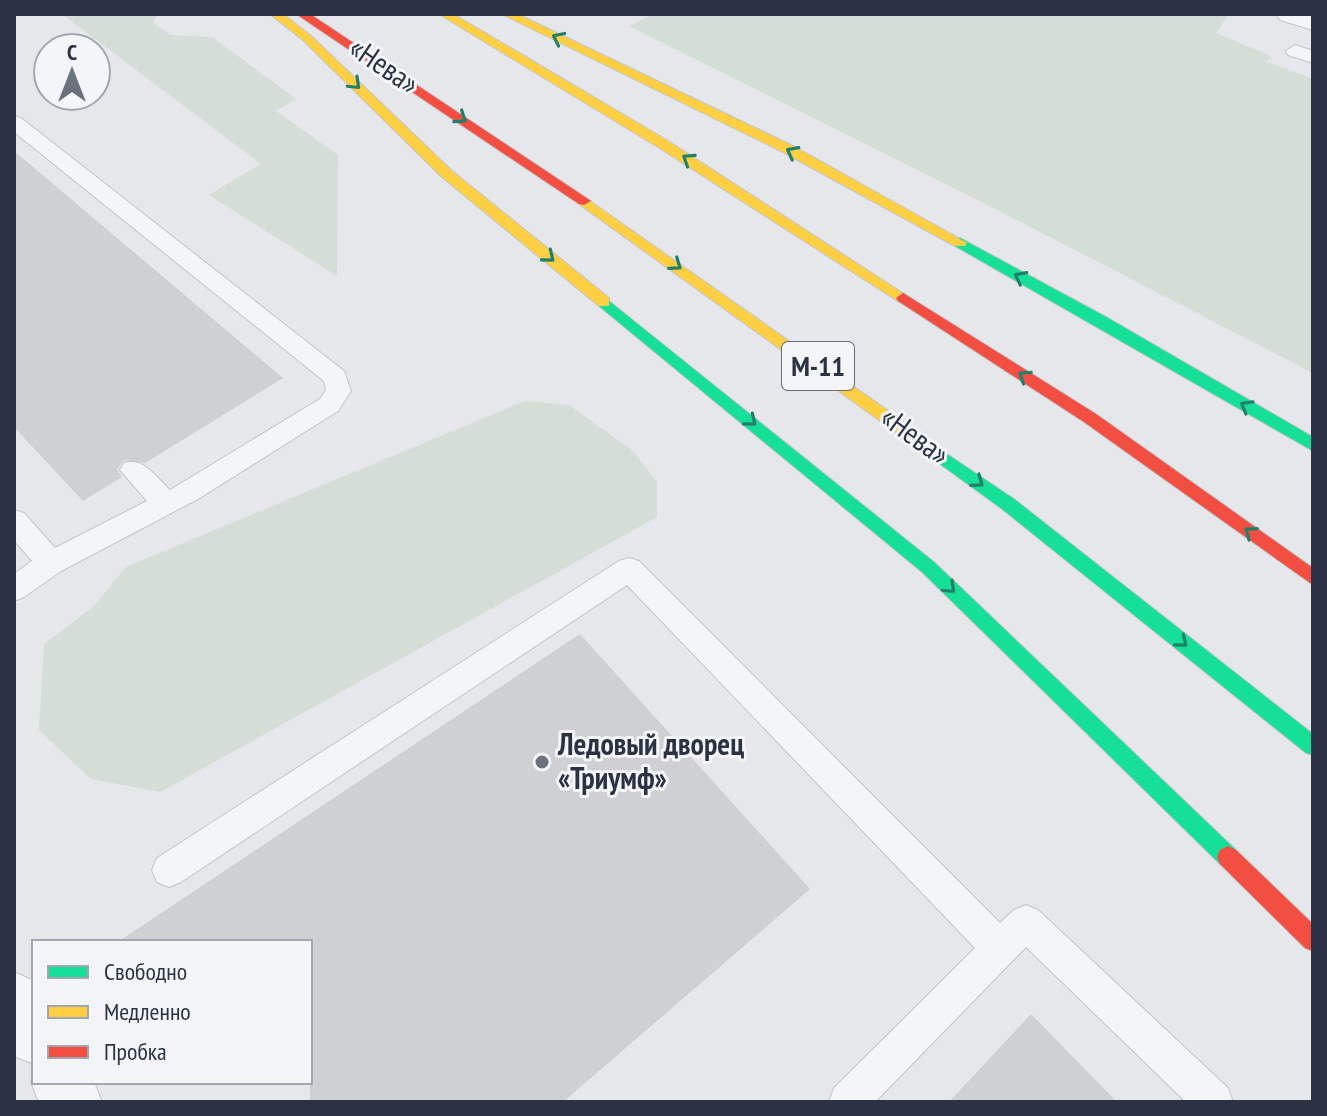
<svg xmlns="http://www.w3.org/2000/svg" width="1327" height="1116" viewBox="0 0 1327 1116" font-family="'PT Sans Narrow',sans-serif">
<rect width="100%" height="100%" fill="#e5e7ea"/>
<g fill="#d4ddd6">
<path d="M62,14H158L153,22L170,35L212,37L296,99L276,111L338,155L337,276L209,195L261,164Z"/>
<path d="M655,14H1229L1216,33L1271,56L1267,62L1313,79V373L980,201L629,26Z"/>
<path d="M525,401L569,405L633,451L657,482V517L160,792L91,779L39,730L44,644L93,607L126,567Z"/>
</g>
<g fill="#cfd0d4">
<path d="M14,151L283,378L145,463L124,460L117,470L122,477L83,501L14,427Z"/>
<path d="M580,634L810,889L563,1102H310V942H118Z"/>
<path d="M1031,1014L1117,1102H949Z"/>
</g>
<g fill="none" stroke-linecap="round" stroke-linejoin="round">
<g stroke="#c3c5c8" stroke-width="2">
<g id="lane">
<path d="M1295,45L1313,51V63L1288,55L1286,51Z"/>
<path d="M14,116L21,118L344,371L351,391L338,411L198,499L61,571L24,597L14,601V574L32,561L14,540V510L24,513L55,548L147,501L120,470L124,463C144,457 156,477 170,490L320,399L326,390L324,381L14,132Z"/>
<path d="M629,558L639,561L1000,923L1014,910L1026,905L1038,910L1228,1088L1233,1102H1186L1026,947L875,1102H829L834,1088L975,948L627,585L181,882L169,887L157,882L152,870L157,858L619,561Z"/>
</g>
</g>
<g stroke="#c3c5c8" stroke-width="2">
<g id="street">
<path d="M1276,14H1313V30L1280,20Z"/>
<path d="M14,972L34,981V1064L14,1056Z"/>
<path d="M34,1075V1082H94L102,1102H39L31,1082Z"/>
</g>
</g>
<g stroke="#c3c5c8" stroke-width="2">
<g id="fast">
<path d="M960,238L1108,318L1313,437V451L955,246V240Z"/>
<path d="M604,297L934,562L1236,850L1239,857L1236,864L1228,868L1220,864L922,572L599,306V298Z"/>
<path d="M935,446L1014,499L1313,734V755L1306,753L1002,509L929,456L927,452L929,448Z"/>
</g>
</g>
<g stroke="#c3c5c8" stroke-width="2">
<g id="slow">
<path d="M270,14H283L311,36L452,171L609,298V306H599L442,177L303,40Z"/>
<path d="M439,14H453L668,141L910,298L903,303L898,301L658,147Z"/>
<path d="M502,14H517L793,146L967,243L965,246H955L783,152Z"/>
<path d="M584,197L941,448L943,452L941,456H929L579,204L577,201Z"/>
</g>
</g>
<g stroke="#c3c5c8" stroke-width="2">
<g id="jam">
<path d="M296,14H310L591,201L584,205L579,204Z"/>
<path d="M903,293L1096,414L1313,568V585L1084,422L898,301L896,298Z"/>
<path d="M1228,846L1236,850L1313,924V951L1305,948L1220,864L1217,857L1220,850Z"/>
</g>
</g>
<use href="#lane" fill="#f4f5f7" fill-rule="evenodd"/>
<use href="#street" fill="#f4f5f7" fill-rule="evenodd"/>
<use href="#fast" fill="#16e098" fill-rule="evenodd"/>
<use href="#slow" fill="#ffcf43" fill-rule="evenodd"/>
<use href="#jam" fill="#f24e42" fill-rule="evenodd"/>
</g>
<defs><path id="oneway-chevron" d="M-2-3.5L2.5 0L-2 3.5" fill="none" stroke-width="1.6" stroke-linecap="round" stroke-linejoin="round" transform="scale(2)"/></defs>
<g stroke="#22806a">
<use href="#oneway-chevron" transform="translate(558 38) rotate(-154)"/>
<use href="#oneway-chevron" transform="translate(355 84) rotate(44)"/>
<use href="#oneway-chevron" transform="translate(461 118) rotate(34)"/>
<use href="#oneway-chevron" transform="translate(792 152) rotate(-152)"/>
<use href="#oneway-chevron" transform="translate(688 159) rotate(-147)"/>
<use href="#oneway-chevron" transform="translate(549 257) rotate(39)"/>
<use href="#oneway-chevron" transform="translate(676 265) rotate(35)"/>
<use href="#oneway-chevron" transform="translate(1020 277) rotate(-152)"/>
<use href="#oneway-chevron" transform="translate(1024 376) rotate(-147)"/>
<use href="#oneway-chevron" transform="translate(1246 406) rotate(-150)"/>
<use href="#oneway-chevron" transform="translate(751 421) rotate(39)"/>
<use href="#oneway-chevron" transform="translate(978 482) rotate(36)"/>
<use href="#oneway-chevron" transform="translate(1250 532) rotate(-144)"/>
<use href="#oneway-chevron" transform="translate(950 588) rotate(44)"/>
<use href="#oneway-chevron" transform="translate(1182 642) rotate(39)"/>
</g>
<circle fill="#6c717e" stroke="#f3f5f9" stroke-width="3" cx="542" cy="762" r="8"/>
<g text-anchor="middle" stroke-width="6" stroke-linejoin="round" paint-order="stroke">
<rect fill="#f3f5f9" stroke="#676c7a" stroke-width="2" x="782" y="342" width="72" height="48" rx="6"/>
<g font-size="28" font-weight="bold" fill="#2b3244">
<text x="818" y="376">М-11</text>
</g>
<g font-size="30" fill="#2b3244" stroke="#f3f5f9">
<text transform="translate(384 66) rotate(34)" y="10">«Нева»</text>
<text transform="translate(915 436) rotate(36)" y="10">«Нева»</text>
</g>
<g font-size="30" font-weight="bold" fill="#2b3244" stroke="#f3f5f9" text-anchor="start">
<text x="558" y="755">Ледовый дворец<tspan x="558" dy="34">«Триумф»</tspan></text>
</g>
</g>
<rect width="1327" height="1116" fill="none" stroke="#2b3244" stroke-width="32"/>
<rect x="32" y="940" width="280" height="144" fill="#f3f5f9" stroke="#a3a7b1" stroke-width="2"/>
<rect x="48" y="966" width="40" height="12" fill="#16e098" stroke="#a3a7b1" stroke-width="2"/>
<text x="104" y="980" font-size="24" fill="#2b3244">Свободно</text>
<rect x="48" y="1006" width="40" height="12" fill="#ffcf43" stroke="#a3a7b1" stroke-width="2"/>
<text x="104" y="1020" font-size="24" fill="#2b3244">Медленно</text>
<rect x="48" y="1046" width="40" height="12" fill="#f24e42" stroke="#a3a7b1" stroke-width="2"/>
<text x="104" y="1060" font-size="24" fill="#2b3244">Пробка</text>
<g transform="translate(72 72)"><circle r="38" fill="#f3f5f9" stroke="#a3a7b1" stroke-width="2"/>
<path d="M0-6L14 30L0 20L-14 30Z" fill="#6c717e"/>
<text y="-12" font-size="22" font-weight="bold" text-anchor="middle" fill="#2b3244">С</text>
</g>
</svg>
